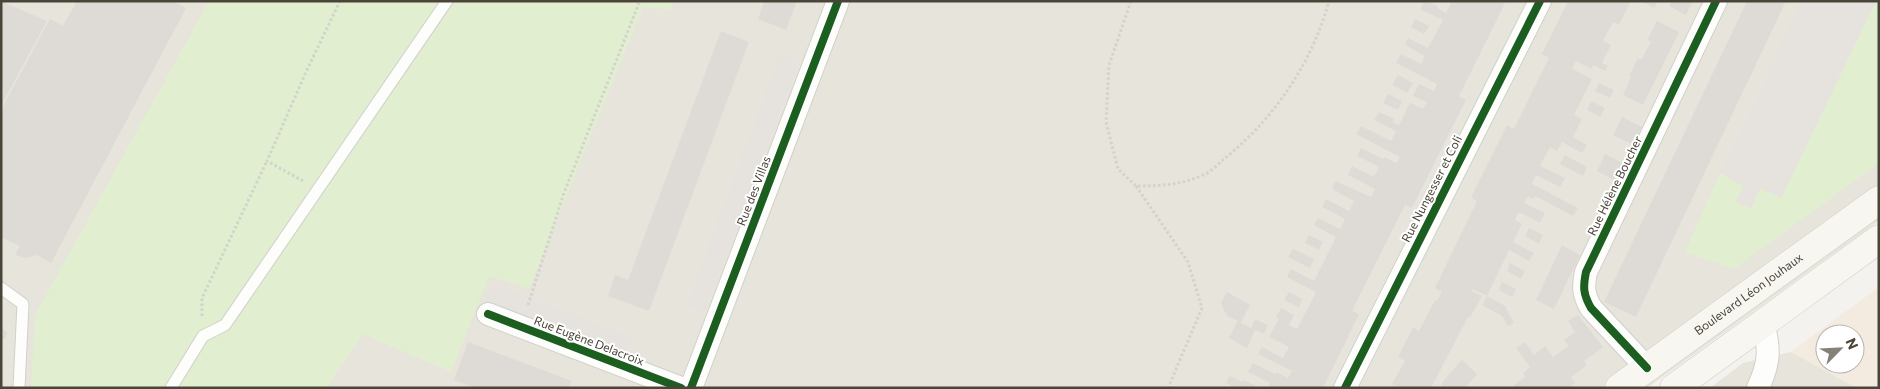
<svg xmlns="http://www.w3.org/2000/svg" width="1880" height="389" viewBox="0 0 1880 389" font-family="Commissioner,sans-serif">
<rect width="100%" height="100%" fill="#f4f2ee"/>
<g fill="#e7e4dc">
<path d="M1,1H1879V221L1647,388H1Z"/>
<path d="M1791,352L1859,388H1710L1743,363Z"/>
</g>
<path fill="#f3ebdf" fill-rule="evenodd" d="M1879,287V388H1856L1791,352ZM1825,334H1855V364H1825Z"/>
<g fill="#e1eecf">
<path d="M209,1H673L670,10L643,7L529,289L489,276L451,372L363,334L326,388H31L35,315Z"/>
<path d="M1876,1H1879V163L1734,269L1685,252L1720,173L1743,186L1736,202L1750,208L1760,188L1781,198Z"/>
</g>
<g fill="#e6e3df">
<path d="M1802,1H1876L1781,198L1760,188L1751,209L1736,202L1743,186L1720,173Z"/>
<path d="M780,54L799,61L705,312L686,305Z"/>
<path d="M492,283L632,337L625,354L485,299Z"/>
</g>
<g fill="#dedbd6">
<path d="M1,1L47,21L1,106Z"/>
<path d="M77,1H173L186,8L51,263L37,255L27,258L15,255L20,246L1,237V110L50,19L63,26Z"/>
<path d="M764,1H797L786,30L758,19Z"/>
<path d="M1424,1L1438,6L1437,8L1446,13L1452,1H1506L1459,96L1466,100L1412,208L1405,205L1352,311L1359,314L1323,388H1268L1270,383L1248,372L1253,363L1275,374L1276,372L1288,378L1292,371L1258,354L1262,347L1283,358L1289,347L1269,337L1279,319L1276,318L1281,308L1294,315L1289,325L1297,329L1316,292L1287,277L1291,269L1314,281L1336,237L1314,225L1318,218L1340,229L1345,219L1322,207L1326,199L1349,211L1354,201L1332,189L1335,181L1371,197L1375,189L1348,175L1352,166L1374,177L1379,167L1357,156L1361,148L1383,159L1384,157L1397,163L1400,157L1356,134L1361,126L1391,141L1396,131L1374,120L1379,112L1394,119L1393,122L1399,125L1410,103L1423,109L1427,102L1413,96L1419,84L1434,91L1437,84L1396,63L1401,54L1421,64L1425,56L1405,45L1408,38L1428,48L1443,20L1420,9Z"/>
<path d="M1568,1H1631L1619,25L1613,22L1603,41L1611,45L1602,63L1608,66L1605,71L1593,65L1592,69L1576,61L1572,69L1592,79L1574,115L1582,119L1573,137L1587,145L1582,153L1562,142L1557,151L1550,147L1540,166L1565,178L1560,187L1536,175L1532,184L1578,208L1573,216L1535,196L1534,199L1528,196L1524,203L1545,213L1540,223L1519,212L1515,220L1522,224L1513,242L1534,253L1529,261L1509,250L1487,296L1473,289L1472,291L1482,296L1470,318L1468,317L1431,388H1400L1392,384L1405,361L1398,357L1413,327L1419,331L1435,300L1437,301L1442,292L1435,288L1477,201L1471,197L1507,125L1514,129L1549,58L1542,54Z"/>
<path d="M1641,1H1658L1654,8Z"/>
<path d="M1672,1H1693L1686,15L1669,6Z"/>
<path d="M1747,1H1786L1636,317L1604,302Z"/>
<path d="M1415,19L1429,26L1424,34L1411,27Z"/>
<path d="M1657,21L1679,32L1643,105L1623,95L1631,77L1629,76L1638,58L1641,60L1651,42L1647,40Z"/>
<path d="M721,31L749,42L649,311L608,296L615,275L628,280Z"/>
<path d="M1398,75L1413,83L1407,93L1392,85Z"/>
<path d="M1599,83L1614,90L1610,98L1595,91Z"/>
<path d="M1388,94L1402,101L1398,110L1383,103Z"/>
<path d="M1591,101L1605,108L1600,117L1587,110Z"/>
<path d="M1622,117L1642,127L1633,145L1613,135Z"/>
<path d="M1605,154L1624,164L1616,181L1597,171Z"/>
<path d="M1565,155L1587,167L1583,176L1560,164Z"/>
<path d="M1529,228L1543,235L1539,244L1525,236Z"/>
<path d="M1309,235L1323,242L1319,250L1305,243Z"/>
<path d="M1562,245L1580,255L1554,309L1536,300Z"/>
<path d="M1293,249L1314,259L1310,268L1288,257Z"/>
<path d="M1510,263L1525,271L1521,279L1507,271Z"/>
<path d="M1502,282L1516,289L1512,297L1499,290Z"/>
<path d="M1227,292L1250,305L1241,323L1251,328L1255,319L1268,325L1264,334L1255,330L1247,348L1229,338L1238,321L1227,316L1221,303Z"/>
<path d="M1289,292L1302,299L1299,307L1284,300Z"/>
<path d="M1487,296L1507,307L1506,308L1514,323L1508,326L1502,316L1482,305Z"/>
<path d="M1578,315L1603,347L1584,361L1587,365L1571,377L1575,383L1568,388H1516L1514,385L1525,377L1523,373L1530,367L1516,348L1525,342L1534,355L1545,346L1553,357L1569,346L1564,340L1575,332L1568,321Z"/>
<path d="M1,328L8,333L1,343Z"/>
<path d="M468,342L572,381L569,388H475L454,380Z"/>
<path d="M1462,360L1477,374L1465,388H1445L1441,384Z"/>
<path d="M1230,376L1242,382L1244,380L1260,388H1236L1226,383Z"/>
</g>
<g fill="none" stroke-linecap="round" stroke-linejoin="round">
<g stroke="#d2d0cb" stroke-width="13">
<g id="lane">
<path d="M1,288L23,304L19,388"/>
<path d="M171,388L203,336L225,325L447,1"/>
</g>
</g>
<g stroke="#d2d0cb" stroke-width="24">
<g id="street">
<path d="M488,314L681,388"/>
<path d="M1647,368L1591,308C1583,294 1583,287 1586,272L1716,1"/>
<path d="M691,388L838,1"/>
<path d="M1345,388L1540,1"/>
<path d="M1758,388C1770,362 1770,349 1763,322"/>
</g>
</g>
<g stroke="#d3cfc5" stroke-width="29">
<g id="secondary">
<path id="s1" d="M1619,388L1879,200"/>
<path d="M1674,388L1879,239"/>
</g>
</g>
<g stroke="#d3d2cc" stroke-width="3" stroke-dasharray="2.5 2.5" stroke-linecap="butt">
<path d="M1131,1L1109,65L1106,122L1118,169L1136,186C1160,186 1181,185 1203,175C1211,172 1218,164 1224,159C1274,119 1312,63 1329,1"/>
<path d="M303,181L267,161L306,72L340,1"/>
<path d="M1136,186L1188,262L1202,308L1168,388"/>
<path d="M528,305L564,193L639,3"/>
<path d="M202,316V298L267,161"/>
</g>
<use href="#lane" stroke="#fdfdfc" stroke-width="11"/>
<use href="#street" stroke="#fdfdfc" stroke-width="22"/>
<use href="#secondary" stroke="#f7f6f1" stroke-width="28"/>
<g stroke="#fff" stroke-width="11">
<g id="cycleway">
<path d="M488,314L681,388"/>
<path d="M1647,368L1591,308C1583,294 1583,287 1586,272L1716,1"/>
<path d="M691,388L838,1"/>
<path d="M1345,388L1540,1"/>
</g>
</g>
<use href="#cycleway" stroke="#1b5e20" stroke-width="8"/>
</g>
<g text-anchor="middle" stroke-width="4" stroke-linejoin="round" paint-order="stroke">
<g font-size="12" fill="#4b4439" stroke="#fff">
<text transform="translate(1615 186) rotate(-64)" y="4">Rue Hélène Boucher</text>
<text transform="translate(1432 189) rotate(-63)" y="4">Rue Nungesser et Coli</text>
<text transform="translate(754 191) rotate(-69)" y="4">Rue des Villas</text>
<text dy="4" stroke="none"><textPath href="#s1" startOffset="160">Boulevard Léon Jouhaux</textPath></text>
<text transform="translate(589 341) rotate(21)" y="4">Rue Eugène Delacroix</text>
</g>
</g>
<rect width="1880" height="389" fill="none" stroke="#4b4439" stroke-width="5"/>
<g transform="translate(1840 349) rotate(66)"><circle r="24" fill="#ffffff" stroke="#b7b4b0"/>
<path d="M0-4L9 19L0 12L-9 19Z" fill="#868178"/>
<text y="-8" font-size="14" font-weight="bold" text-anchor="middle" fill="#4b4439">N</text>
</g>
</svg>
